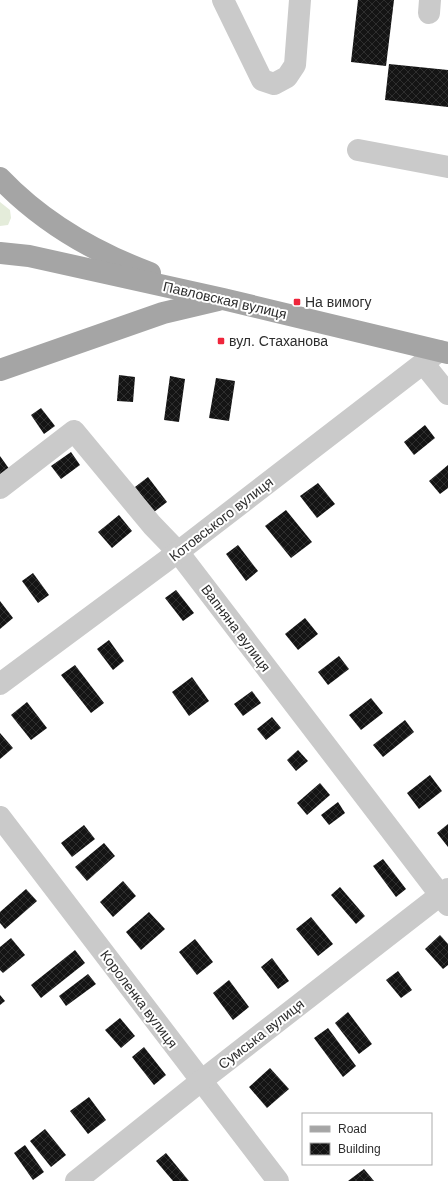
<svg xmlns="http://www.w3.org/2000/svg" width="448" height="1181" viewBox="0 0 448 1181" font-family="Helvetica,sans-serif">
<defs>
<pattern id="building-cross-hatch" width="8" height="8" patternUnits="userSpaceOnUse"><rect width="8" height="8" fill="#141414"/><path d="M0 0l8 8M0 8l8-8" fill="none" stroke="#2e2e2e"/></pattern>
</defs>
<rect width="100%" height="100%" fill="#fff"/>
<path fill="#e4ecda" d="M0,202L10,210L11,218L8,225L0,226Z"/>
<g fill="url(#building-cross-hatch)">
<path d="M358,0H394L386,66L351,62Z"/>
<path d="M389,64L448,70V107L385,100Z"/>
<path d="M119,375L135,377L133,402L117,401Z"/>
<path d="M170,376L185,379L179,422L164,420Z"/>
<path d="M216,378L235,381L229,421L209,418Z"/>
<path d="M41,408L55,426L44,434L31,415Z"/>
<path d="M425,425L435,438L414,455L404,442Z"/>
<path d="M71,452L80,465L61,479L51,466Z"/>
<path d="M0,456L10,470L0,476Z"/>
<path d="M448,465V488L440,494L429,481Z"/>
<path d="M148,477L167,502L154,512L135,487Z"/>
<path d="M318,483L335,504L317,518L300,496Z"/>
<path d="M286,510L312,542L291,558L265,526Z"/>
<path d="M119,515L132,531L112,548L98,532Z"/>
<path d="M238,545L258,571L246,581L226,554Z"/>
<path d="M33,573L49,595L38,603L22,581Z"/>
<path d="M176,590L194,613L183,621L165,598Z"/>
<path d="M0,601L13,618L0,629Z"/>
<path d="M305,618L318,634L298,650L285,634Z"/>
<path d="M109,640L124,661L113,670L97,649Z"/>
<path d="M339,656L349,669L328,685L318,672Z"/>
<path d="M75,665L104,703L91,713L61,675Z"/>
<path d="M192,677L209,701L189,716L172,692Z"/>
<path d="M252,691L261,703L243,716L234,704Z"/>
<path d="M371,698L383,713L361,730L349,715Z"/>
<path d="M27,702L47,728L31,740L11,715Z"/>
<path d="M272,717L281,728L266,740L257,729Z"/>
<path d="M405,720L414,732L383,757L373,745Z"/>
<path d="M0,733L13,748L0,759Z"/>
<path d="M298,750L308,761L296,771L287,760Z"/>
<path d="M430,775L442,791L419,809L407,793Z"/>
<path d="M320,783L330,795L307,815L297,803Z"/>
<path d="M338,802L345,813L329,825L321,815Z"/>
<path d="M448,824V847L437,833Z"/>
<path d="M84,825L95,839L72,857L61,843Z"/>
<path d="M104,843L115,856L87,881L75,867Z"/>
<path d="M383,859L406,889L396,897L373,866Z"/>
<path d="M123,881L136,896L113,917L100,902Z"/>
<path d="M340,887L365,916L356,924L331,895Z"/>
<path d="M26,889L37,901L5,929L0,923V912Z"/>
<path d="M149,912L165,929L141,950L126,932Z"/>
<path d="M311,917L333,944L318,956L296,929Z"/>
<path d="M440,935L448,944V965L443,969L425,949Z"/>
<path d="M11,938L25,955L3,973L0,970V947Z"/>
<path d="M195,939L213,962L197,975L179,952Z"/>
<path d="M75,950L85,963L41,998L31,985Z"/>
<path d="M272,958L289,981L278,989L261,967Z"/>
<path d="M398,971L412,990L401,998L386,980Z"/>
<path d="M88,974L96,984L66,1006L59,996Z"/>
<path d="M229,980L249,1007L233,1020L213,993Z"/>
<path d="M0,995L5,1001L0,1005Z"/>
<path d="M348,1012L372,1044L359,1054L335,1023Z"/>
<path d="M120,1018L135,1036L121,1048L105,1030Z"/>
<path d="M328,1028L356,1066L343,1077L314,1038Z"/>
<path d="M144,1047L166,1075L154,1085L132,1057Z"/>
<path d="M270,1068L289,1089L267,1108L249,1087Z"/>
<path d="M89,1097L106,1120L88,1134L70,1111Z"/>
<path d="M45,1129L66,1155L51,1167L30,1141Z"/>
<path d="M25,1145L44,1172L33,1180L14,1153Z"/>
<path d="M166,1153L189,1181H173L156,1161Z"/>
<path d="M364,1169L374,1181H348Z"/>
</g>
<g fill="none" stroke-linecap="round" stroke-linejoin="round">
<g stroke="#cacaca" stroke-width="22">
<path d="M223,0L262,80L274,84L287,77L295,65L300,0"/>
<path d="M429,13L430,0"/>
<path d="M358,150L448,167"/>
<path d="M423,363L448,394"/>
<path d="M0,488L74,431L152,525L178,552L448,905"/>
<path d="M0,684L178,552L439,351"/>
<path d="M0,817L278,1181"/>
<path d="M76,1181L201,1081L448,889"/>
</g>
<g stroke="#a5a5a5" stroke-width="22">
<path d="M0,178C41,221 94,252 150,273"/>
<path d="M0,253L29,256L223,299L448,353"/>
<path d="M0,370L163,313L218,300"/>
</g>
</g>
<g fill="#ef253b" stroke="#fff" stroke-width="1.5">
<rect x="293" y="298" width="8" height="8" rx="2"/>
<rect x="217" y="337" width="8" height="8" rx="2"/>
</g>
<g text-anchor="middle" stroke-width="4" stroke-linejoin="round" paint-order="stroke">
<g font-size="14" fill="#2d2d2d" stroke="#fff">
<text transform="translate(225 300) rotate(13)" y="5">Павловская вулиця</text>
<text transform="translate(221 519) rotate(-38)" y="5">Котовського вулиця</text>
<text transform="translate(236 628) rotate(53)" y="5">Вапняна вулиця</text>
<text transform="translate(139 999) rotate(53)" y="5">Короленка вулиця</text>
<text transform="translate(261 1034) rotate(-38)" y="5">Сумська вулиця</text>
</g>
<g font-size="14" fill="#2d2d2d" stroke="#fff" text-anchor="start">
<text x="305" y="307">На вимогу</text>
<text x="229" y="346">вул. Стаханова</text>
</g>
</g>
<rect x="302" y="1113" width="130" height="52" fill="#ffffff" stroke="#ababab"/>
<rect x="310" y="1126" width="20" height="6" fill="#a5a5a5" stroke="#ababab"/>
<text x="338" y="1133" font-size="12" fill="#2d2d2d">Road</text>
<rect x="310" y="1143" width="20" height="12" fill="url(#building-cross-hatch)" stroke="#ababab"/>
<text x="338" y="1153" font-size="12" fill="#2d2d2d">Building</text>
</svg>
